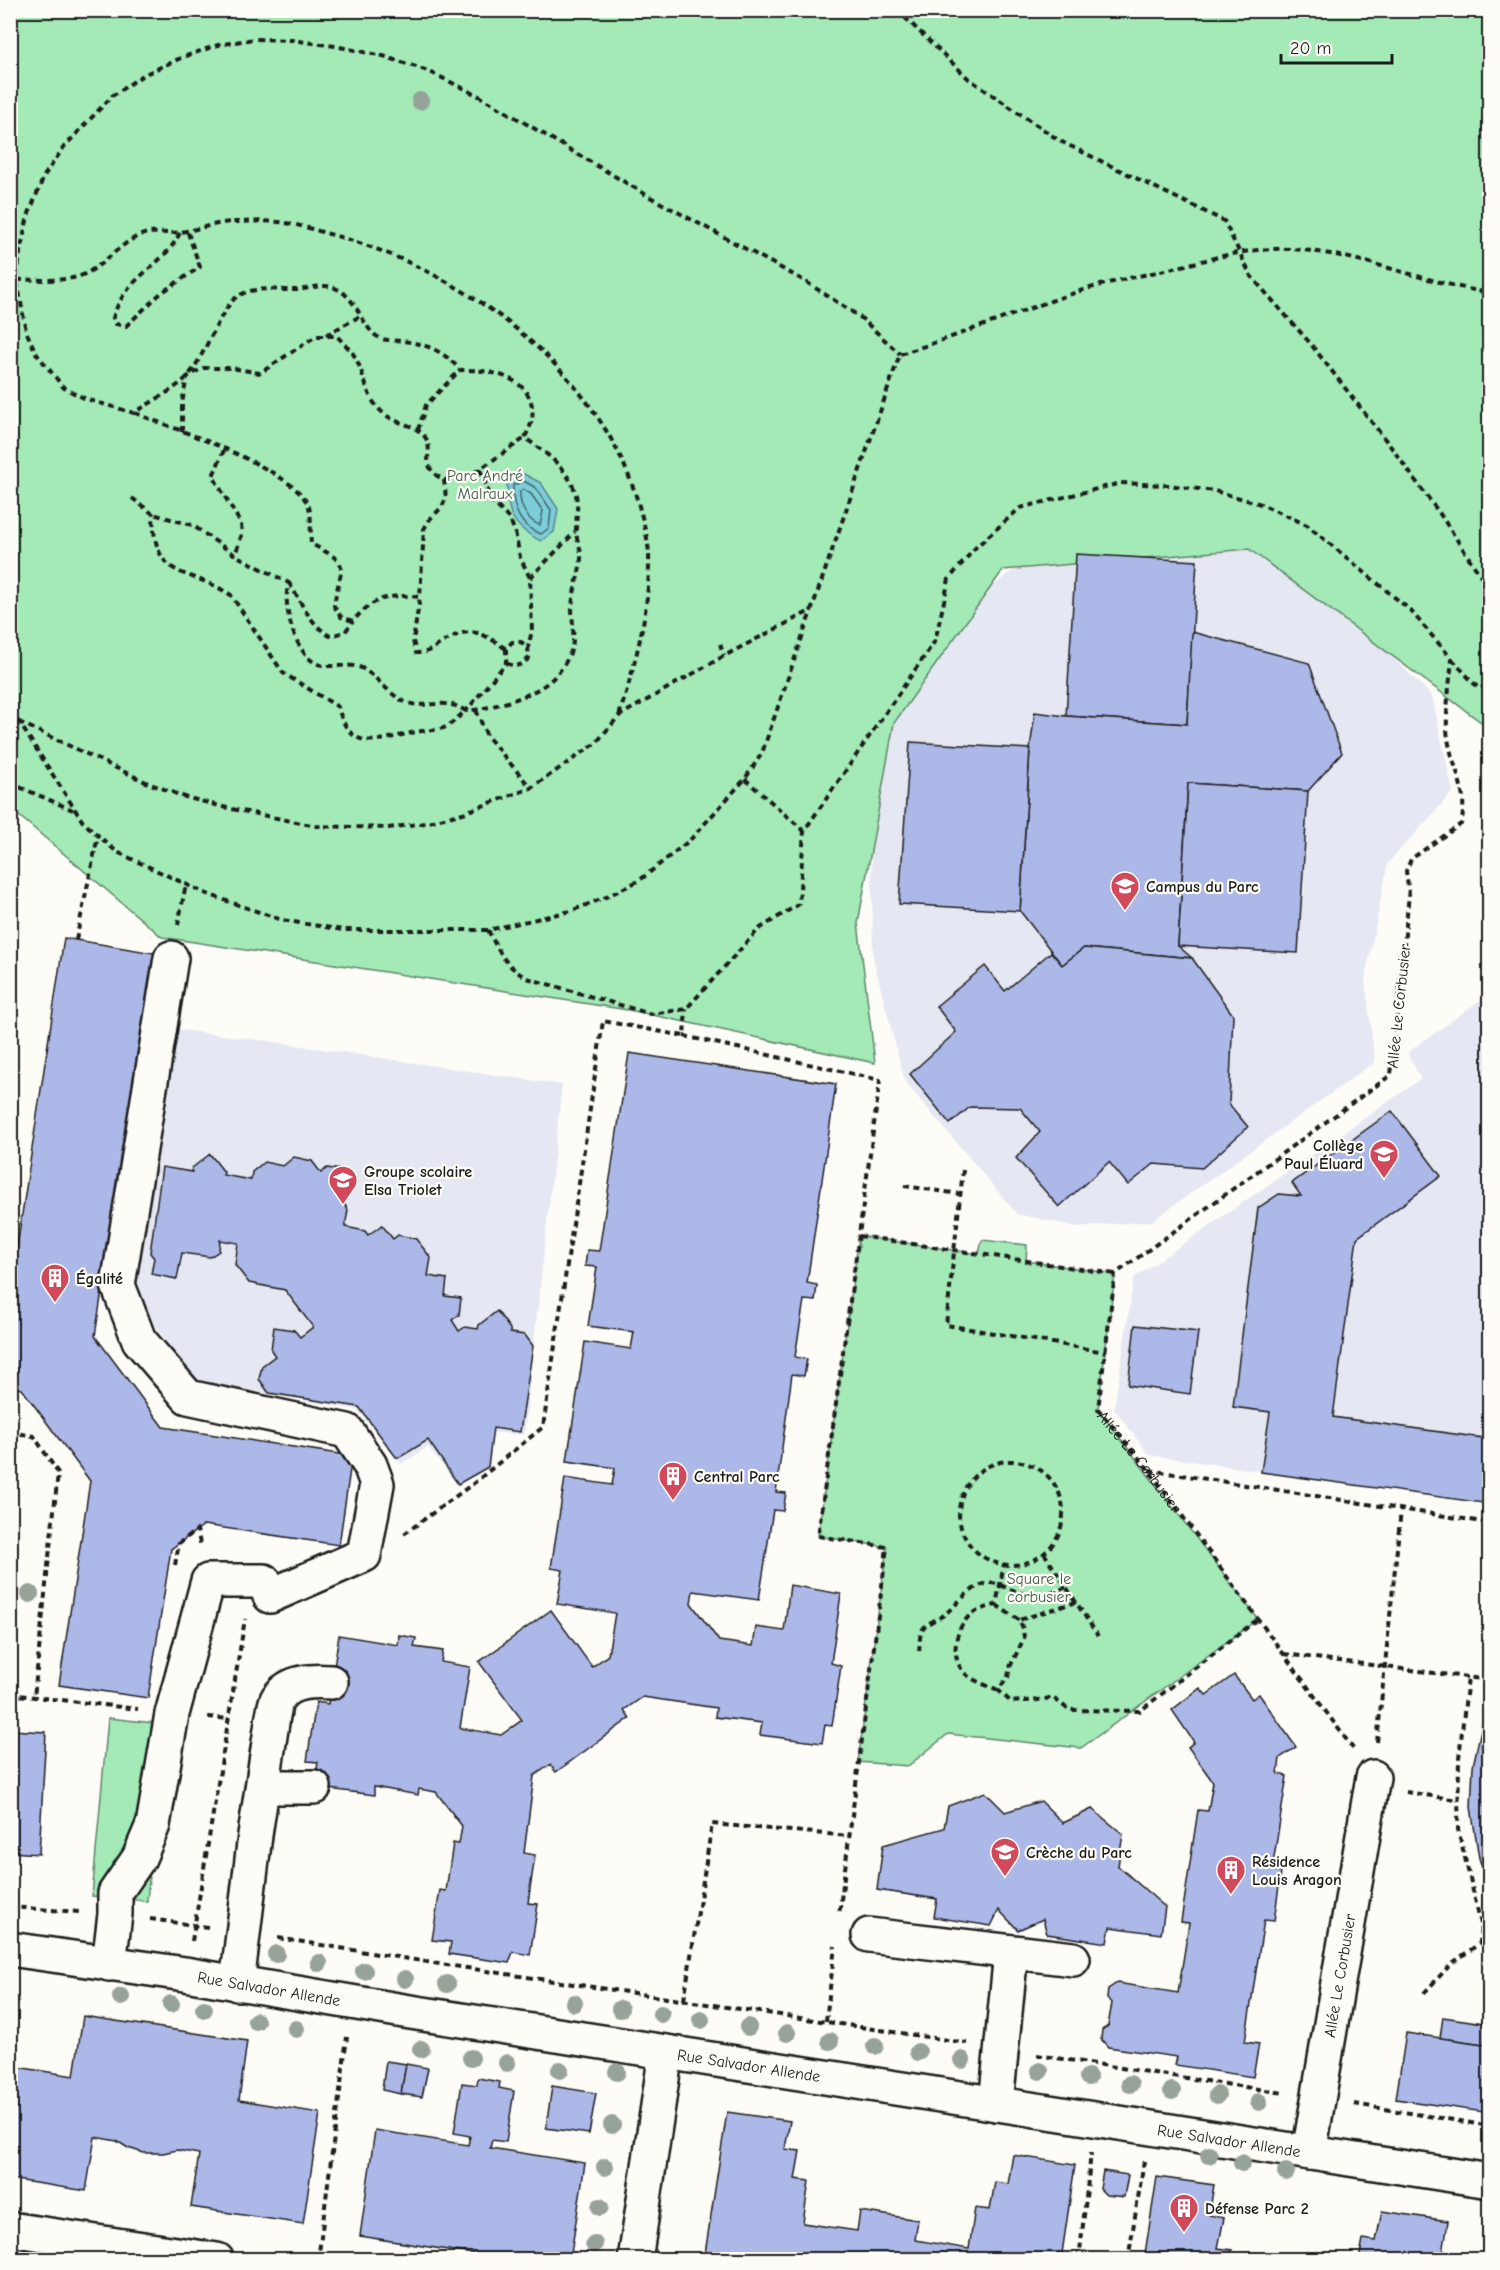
<svg xmlns="http://www.w3.org/2000/svg" width="1500" height="2270" viewBox="0 0 1500 2270" font-family="'Comic Neue',sans-serif">
<rect width="100%" height="100%" fill="#fdfcf7"/>
<filter id="ink" filterUnits="userSpaceOnUse"><feTurbulence type="fractalNoise" baseFrequency=".0167" numOctaves="2"/><feDisplacementMap in="SourceGraphic" scale="12" xChannelSelector="R" yChannelSelector="G"/><feConvolveMatrix kernelMatrix="1 2 1 2 8 2 1 2 1" color-interpolation-filters="sRGB"/></filter>
<g filter="url(#ink)">
<g fill="#e5e8f2">
<path d="M1275,541L1432,696L1453,792L1388,863L1365,979L1375,1062L1152,1221L1077,1227L1017,1214L905,1082L873,958L870,753L958,613L1047,544Z"/>
<path d="M1489,994V1504L1149,1455L1114,1409L1134,1278L1421,1079L1407,1053Z"/>
<path d="M165,1028L268,1041L562,1085L524,1435L490,1432L485,1466L458,1486L428,1447L401,1464L358,1410L191,1379L127,1282Z"/>
</g>
<g fill="#a3eab7" stroke="#60836a" stroke-width="1.5">
<path d="M10,11H1489V728L1249,549L1003,570L894,723L858,923L875,1063L634,1011L162,937L11,809Z"/>
<path d="M859,1236L979,1254L982,1240L1027,1245L1026,1261L1115,1274L1098,1409L1258,1619L1081,1748L948,1734L908,1766L858,1762L887,1547L818,1536Z"/>
<path d="M108,1718L163,1724L147,1901L92,1896Z"/>
</g>
<path fill="#7dcdd9" stroke="#56868d" stroke-width="1.5" d="M524,474L541,483L558,509L554,532L541,541C511,526 506,512 507,479Z"/>
<g fill="none" stroke-linecap="round" stroke-linejoin="round">
<g stroke="#436368" stroke-width="1.5">
<path d="M524,481L536,488L551,510L549,528L541,534C519,527 512,507 513,485Z"/>
<path d="M523,489L531,494L543,511L540,525C527,521 519,505 520,491Z"/>
</g>
</g>
<g fill="#acb8e8" stroke="#1c1c1c" stroke-width="1.5">
<path d="M1076,554L1197,561L1187,724L1066,716Z"/>
<path d="M1192,632L1309,663L1342,753L1308,791L1188,783L1178,946L1192,958L1084,948L1062,965L1020,911L1030,749L1035,712L1066,716L1187,724Z"/>
<path d="M910,742L1030,749L1020,911L899,904Z"/>
<path d="M1188,783L1308,791L1298,953L1178,946Z"/>
<path d="M64,938L154,953L95,1336L163,1427L352,1456L339,1545L204,1525L171,1549L148,1698L59,1685L90,1481L22,1389L10,1387V1269L14,1267Z"/>
<path d="M1084,948L1192,958L1233,1015L1229,1104L1248,1127L1202,1168L1154,1164L1128,1185L1109,1162L1059,1207L1016,1158L1040,1132L1020,1108L970,1107L950,1124L910,1074L956,1032L936,1006L985,966L1005,991L1051,952L1062,965Z"/>
<path d="M629,1053L836,1084L807,1283L817,1285L815,1301L804,1300L795,1357L807,1359L804,1376L792,1374L776,1492L786,1493L783,1511L773,1510L759,1600L693,1591L691,1603L719,1641L753,1646L756,1627L784,1631L790,1585L841,1594L831,1663L841,1666L832,1726L825,1725L822,1743L760,1735L762,1723L715,1717L716,1708L643,1697L624,1710L630,1718L556,1772L550,1765L534,1776L524,1853L535,1855L528,1903L538,1904L530,1955L513,1952L509,1963L449,1954L451,1942L432,1940L440,1890L446,1891L453,1843L459,1844L462,1826L436,1792L419,1789L418,1795L374,1787V1795L314,1787L318,1762L307,1761L316,1702L328,1704L339,1635L398,1645L399,1635L416,1638L414,1647L443,1651L441,1662L470,1667L460,1728L501,1735L522,1720L479,1662L551,1610L592,1667L608,1655L615,1613L557,1604L563,1570L551,1568L565,1478L612,1485L615,1468L567,1461L585,1342L631,1349L634,1332L588,1326L597,1267L585,1266L587,1250L599,1251Z"/>
<path d="M1392,1111L1441,1176L1357,1238L1333,1417L1490,1439V1504L1261,1472L1270,1412L1233,1407L1258,1208L1279,1194L1301,1196L1292,1183Z"/>
<path d="M210,1154L224,1172L223,1175L251,1180L252,1172L264,1162L283,1166L294,1157L312,1161L321,1173L327,1168L349,1171L346,1192L339,1196L348,1210L345,1227L365,1231L368,1235L382,1225L393,1239L398,1235L416,1239L431,1258L428,1276L447,1279L445,1296L461,1298L459,1315L452,1320L459,1331L465,1327L478,1329L479,1325L497,1311L510,1329V1333L525,1335L533,1346L520,1432L493,1428L488,1467L458,1484L428,1440L400,1457H396L359,1407L269,1393L259,1379L262,1366L275,1356L271,1350L274,1327L294,1330L300,1337L313,1327L285,1290L249,1283L235,1265L238,1243L220,1240L219,1251L210,1257L182,1253L177,1279L151,1274L154,1258L150,1253L162,1167L192,1172V1168Z"/>
<path d="M1135,1325L1198,1332L1190,1394L1128,1385Z"/>
<path d="M1234,1675L1252,1699L1259,1694L1296,1747L1280,1758L1278,1774L1287,1776L1272,1870L1281,1872L1274,1921L1264,1920L1245,2042L1259,2044L1253,2077L1175,2065L1177,2057L1108,2047L1101,2039L1102,2030L1108,2026L1112,2003L1107,1999L1108,1989L1117,1983L1178,1993L1189,1923L1181,1922L1198,1810L1208,1811L1213,1782L1188,1747L1194,1742L1172,1710L1200,1688L1206,1695Z"/>
<path d="M1485,1711L1490,1712V1892L1479,1858L1471,1807L1473,1766Z"/>
<path d="M10,1730L46,1732L39,1854L10,1852Z"/>
<path d="M985,1792L1005,1812L1041,1801L1063,1823L1092,1809L1123,1834L1118,1866L1165,1907L1161,1934L1110,1927L1107,1943L1047,1934L1043,1919L1018,1930L999,1910L991,1926L934,1917L937,1899L877,1890L883,1845L944,1828L948,1806Z"/>
<path d="M83,2016L247,2041L239,2100L320,2113L303,2224L191,2207L199,2154L177,2150L163,2153H144L128,2148L117,2141L95,2137L86,2191L10,2179V2066L74,2076Z"/>
<path d="M1443,2017L1490,2024V2045L1440,2038Z"/>
<path d="M1406,2033L1490,2045V2113L1396,2099Z"/>
<path d="M386,2061L406,2064L401,2094L382,2090Z"/>
<path d="M406,2064L428,2068L422,2097L401,2094Z"/>
<path d="M478,2078L500,2082L499,2088L514,2091L506,2142L492,2140L490,2148L585,2163L570,2260H511L360,2236L375,2130L468,2145L470,2136L454,2133L462,2083L477,2085Z"/>
<path d="M552,2086L596,2093L589,2134L546,2128Z"/>
<path d="M727,2112L790,2121L785,2149L800,2151L795,2179L809,2181L803,2223L857,2231L860,2211L918,2220L915,2240L969,2249L975,2208L990,2210L995,2182L1008,2184L1013,2155L1075,2165L1061,2260H704Z"/>
<path d="M1103,2171L1128,2175L1124,2197L1106,2195L1100,2189Z"/>
<path d="M1157,2177L1214,2185L1209,2215L1224,2218L1218,2248L1232,2250L1230,2260H1144Z"/>
<path d="M1382,2211L1448,2221L1442,2260H1359L1363,2239L1376,2241Z"/>
</g>
<g fill="none" stroke-linecap="round" stroke-linejoin="round">
<g stroke="#1c1c1c" stroke-width="38">
<g id="minor">
<path d="M263,1787H314"/>
<path d="M869,1935L1073,1959"/>
<path id="s2" d="M10,1949L185,1974L404,2011L1490,2181"/>
<path d="M109,1964L115,1914V1893L139,1858L153,1825L172,1714L208,1581H264L270,1596L364,1555L377,1484L370,1465L347,1431L188,1397L139,1340L118,1285L171,958"/>
<path d="M237,1984L255,1835L273,1716C274,1711 275,1702 278,1698C290,1680 314,1681 331,1682"/>
<path d="M996,2104L1011,1952"/>
<path id="s3" d="M1309,2153L1373,1777"/>
<path d="M10,2229L217,2260"/>
<path d="M635,2260L666,2052"/>
</g>
</g>
<g stroke="#1c1c1c" stroke-width="4" stroke-dasharray="6 4.5" stroke-linecap="butt">
<path d="M897,10L969,79L1060,141L1224,221L1251,276L1310,343L1391,447L1440,514L1490,590"/>
<path d="M180,233C176,240 172,247 166,253C145,275 122,286 113,318L116,324L126,326L161,293L200,267L187,230"/>
<path d="M10,252H20"/>
<path d="M17,280C35,279 63,282 80,276C104,267 118,244 141,235C154,230 167,235 180,232C197,230 214,223 232,222C250,222 269,220 286,223C300,225 315,230 329,234C462,269 600,368 639,506C644,524 650,545 649,563C649,614 634,668 619,716"/>
<path d="M326,335L362,315"/>
<path d="M135,413C172,428 296,469 309,507C312,518 310,532 311,544C354,565 340,565 334,606L341,617L353,621C374,597 389,594 420,597L413,641L416,653C426,653 429,651 437,646C468,626 476,628 506,649"/>
<path d="M418,430L426,405L460,370"/>
<path d="M182,432V403L187,377L203,368H231L260,373L316,336H337C344,344 353,351 357,361C366,379 366,397 381,411C393,424 415,423 425,437C436,452 416,465 444,480L446,498L442,507L430,519L424,529L420,597"/>
<path d="M224,450L213,476L241,524L242,534L235,555"/>
<path d="M480,469L492,501L510,520L515,532L520,557L530,578L532,631L528,647"/>
<path d="M445,480L465,477L480,469L525,438"/>
<path d="M132,498L153,514C154,584 187,566 231,595L283,673L338,707C351,756 379,739 416,732C426,730 439,731 448,726C454,722 460,715 466,711C444,697 429,709 408,703C391,698 374,672 359,667C347,663 331,669 318,664C295,656 281,603 289,583L235,555L192,525L153,514"/>
<path d="M530,578L575,532"/>
<path d="M289,583C301,602 310,624 330,636L345,632L353,621"/>
<path d="M720,644L724,656"/>
<path d="M1452,659L1478,688L1490,686"/>
<path d="M506,663C517,668 521,666 529,658L528,647L521,642H512L506,649V663L466,711C492,708 537,696 555,676C561,670 567,661 570,653C576,639 572,622 572,607C573,591 580,575 581,558C582,549 576,540 576,531C576,514 580,502 573,486C562,463 544,452 525,438C527,432 531,426 532,420C538,378 491,369 460,370C444,351 425,343 401,341C394,340 384,341 378,337C363,329 358,299 337,289C324,282 310,289 297,290C278,291 256,285 238,296C221,306 204,359 187,377C176,389 149,403 134,413L86,399L64,388L36,353L26,331L17,280L20,252L28,216L44,176L64,147L112,96L143,75L183,57L218,45L254,39L292,40L335,46L383,56L428,71L481,97L650,197L803,280L860,317L900,354"/>
<path d="M476,710L487,736L531,788"/>
<path d="M10,713L19,722L83,822L117,852L207,894L282,920L343,930H488L571,911L606,897L640,880L690,840L745,779L762,753L900,354C961,335 1020,311 1080,291C1112,281 1145,275 1178,267C1214,258 1252,247 1290,249C1358,253 1422,282 1490,293"/>
<path d="M19,722L148,783L185,797L227,808L316,826L388,828L425,823L463,813L531,788L595,744L619,716L724,656L812,610"/>
<path d="M745,779L804,831"/>
<path d="M10,783L73,810"/>
<path d="M178,925L186,884"/>
<path id="s1" d="M488,930C499,952 505,966 527,978L651,1014L686,1009L759,929L799,904L804,831L935,641L949,579L976,547L1020,508L1121,483L1167,485L1215,491L1261,504L1307,525L1410,610L1452,659C1450,682 1446,706 1447,729C1449,764 1470,787 1461,824L1411,859L1406,871L1409,894L1391,1075L1115,1274L1098,1409L1148,1469L1354,1750"/>
<path d="M76,940L98,836"/>
<path d="M684,1036L880,1080L818,1536L887,1547L839,1915"/>
<path d="M963,1170L946,1325L1105,1352"/>
<path d="M904,1186L960,1194"/>
<path d="M859,1236L1115,1274"/>
<path d="M10,1432L34,1436L58,1473L34,1697"/>
<circle cx="1011" cy="1513" r="52"/>
<path d="M1149,1470L1490,1523"/>
<path d="M404,1534L474,1483L543,1427L603,1021L684,1036L686,1009"/>
<path d="M1044,1553L1098,1636"/>
<path d="M175,1565L179,1543L197,1530L201,1548"/>
<path d="M1076,1602L1019,1620L1023,1629L1024,1638L1010,1667L1008,1677L998,1690L1011,1702C1026,1700 1038,1702 1052,1697L1069,1710L1140,1711L1258,1619"/>
<path d="M996,1605L1019,1620"/>
<path d="M919,1651C920,1645 919,1634 923,1629C927,1622 939,1619 945,1614C959,1603 972,1584 991,1583C998,1583 1006,1588 1013,1590C1031,1598 1048,1596 1066,1587"/>
<path d="M1284,1654L1490,1680"/>
<path d="M998,1690C989,1686 976,1682 968,1676C948,1661 954,1626 973,1613C980,1609 988,1607 996,1605L1004,1564"/>
<path d="M10,1694L138,1709"/>
<path d="M208,1717L230,1719"/>
<path d="M1377,1742L1401,1510"/>
<path d="M1406,1792L1458,1800"/>
<path d="M10,1907L80,1912"/>
<path d="M150,1919L208,1927"/>
<path d="M278,1938L440,1964L967,2043"/>
<path d="M192,1941L245,1619"/>
<path d="M1480,1943L1490,1939"/>
<path d="M1424,1993L1451,1964L1480,1943L1481,1924L1458,1829L1459,1758L1468,1677"/>
<path d="M684,2000L712,1824L849,1836"/>
<path d="M826,2021L835,1946"/>
<path d="M1037,2055L1284,2093"/>
<path d="M1354,2104L1490,2126"/>
<path d="M318,2260L347,2037"/>
<path d="M1079,2260L1091,2153"/>
<path d="M1128,2260L1144,2161"/>
</g>
<use href="#minor" stroke="#fdfcf7" stroke-width="33"/>
</g>
<g fill="#97a398">
<circle cx="420" cy="101" r="9"/>
<circle cx="30" cy="1594" r="9"/>
<circle cx="276" cy="1954" r="9"/>
<circle cx="319" cy="1963" r="9"/>
<circle cx="364" cy="1971" r="9"/>
<circle cx="405" cy="1979" r="9"/>
<circle cx="447" cy="1984" r="9"/>
<circle cx="121" cy="1997" r="9"/>
<circle cx="574" cy="2003" r="9"/>
<circle cx="171" cy="2004" r="9"/>
<circle cx="204" cy="2009" r="9"/>
<circle cx="620" cy="2009" r="9"/>
<circle cx="661" cy="2014" r="9"/>
<circle cx="701" cy="2020" r="9"/>
<circle cx="256" cy="2021" r="9"/>
<circle cx="748" cy="2027" r="9"/>
<circle cx="296" cy="2029" r="9"/>
<circle cx="787" cy="2033" r="9"/>
<circle cx="830" cy="2041" r="9"/>
<circle cx="875" cy="2046" r="9"/>
<circle cx="421" cy="2049" r="9"/>
<circle cx="918" cy="2052" r="9"/>
<circle cx="471" cy="2058" r="9"/>
<circle cx="962" cy="2060" r="9"/>
<circle cx="507" cy="2063" r="9"/>
<circle cx="560" cy="2070" r="9"/>
<circle cx="1040" cy="2071" r="9"/>
<circle cx="617" cy="2072" r="9"/>
<circle cx="1088" cy="2077" r="9"/>
<circle cx="1130" cy="2084" r="9"/>
<circle cx="1172" cy="2091" r="9"/>
<circle cx="1217" cy="2095" r="9"/>
<circle cx="1259" cy="2102" r="9"/>
<circle cx="612" cy="2125" r="9"/>
<circle cx="1209" cy="2155" r="9"/>
<circle cx="1242" cy="2163" r="9"/>
<circle cx="605" cy="2167" r="9"/>
<circle cx="1286" cy="2172" r="9"/>
<circle cx="600" cy="2207" r="9"/>
<circle cx="594" cy="2244" r="9"/>
</g>
</g>
<defs>
<g id="university-pin" transform="scale(1.5)"><path d="M0 17L-7.5 6A9.5 9.5 0 1 1 7.5 6Z" fill="#d1495b" stroke="#fdfcf7"/><path d="M0-5L7-2L0 1L-7-2ZM-4 1L0 2.5L4 1V4Q0 6-4 4Z" fill="#fff"/></g>
<g id="school-pin" transform="scale(1.5)"><path d="M0 17L-7.5 6A9.5 9.5 0 1 1 7.5 6Z" fill="#d1495b" stroke="#fdfcf7"/><path d="M0-5L7-2L0 1L-7-2ZM-4 1L0 2.5L4 1V4Q0 6-4 4Z" fill="#fff"/></g>
<g id="building-pin" transform="scale(1.5)"><path d="M0 17L-7.5 6A9.5 9.5 0 1 1 7.5 6Z" fill="#d1495b" stroke="#fdfcf7"/><path d="M-4-6H4V6H1V3H-1V6H-4ZM-2.5-4.3h1.7v1.8h-1.7ZM.8-4.3h1.7v1.8H.8ZM-2.5-1h1.7V.8h-1.7ZM.8-1h1.7V.8H.8Z" fill="#fff"/></g>
</defs>
<g fill-rule="evenodd">
<use href="#university-pin" x="1125" y="886"/>
<use href="#school-pin" x="1384" y="1154"/>
<use href="#school-pin" x="343" y="1180"/>
<use href="#building-pin" x="55" y="1278"/>
<use href="#building-pin" x="673" y="1476"/>
<use href="#school-pin" x="1005" y="1852"/>
<use href="#building-pin" x="1231" y="1870"/>
<use href="#building-pin" x="1184" y="2208"/>
</g>
<g text-anchor="middle" stroke-width="4.5" stroke-linejoin="round" paint-order="stroke">
<g font-size="16" fill="#445a4a" stroke="#fdfcf7">
<text x="485" y="481">Parc André<tspan x="485" dy="18">Malraux</tspan></text>
<text x="1039" y="1584">Square le<tspan x="1039" dy="18">corbusier</tspan></text>
</g>
<g font-size="16" font-weight="bold" fill="#1c1c1c" stroke="#fdfcf7" text-anchor="start">
<text x="1146" y="892">Campus du Parc</text>
<text x="1363" y="1151" text-anchor="end">Collège<tspan x="1363" dy="18">Paul Éluard</tspan></text>
<text x="364" y="1177">Groupe scolaire<tspan x="364" dy="18">Elsa Triolet</tspan></text>
<text x="76" y="1284">Égalité</text>
<text x="694" y="1482">Central Parc</text>
<text x="1026" y="1858">Crèche du Parc</text>
<text x="1252" y="1867">Résidence<tspan x="1252" dy="18">Louis Aragon</tspan></text>
<text x="1205" y="2214">Défense Parc 2</text>
</g>
<g font-size="16" fill="#1c1c1c" stroke="#fdfcf7">
<text transform="translate(1398 1006) rotate(-84)" y="6">Allée Le Corbusier</text>
<text dy="6" stroke="none"><textPath href="#s1" startOffset="2336">Allée Le Corbusier</textPath></text>
<text dy="6" stroke="none"><textPath href="#s3" startOffset="180">Allée Le Corbusier</textPath></text>
<text dy="6" stroke="none"><textPath href="#s2" startOffset="262">Rue Salvador Allende</textPath></text>
<text dy="6" stroke="none"><textPath href="#s2" startOffset="748">Rue Salvador Allende</textPath></text>
<text dy="6" stroke="none"><textPath href="#s2" startOffset="1234">Rue Salvador Allende</textPath></text>
</g>
</g>
<rect width="1500" height="2270" fill="none" stroke="#fdfcf7" stroke-width="36"/>
<rect x="18" y="18" width="1464" height="2234" fill="none" stroke="#1c1c1c" stroke-width="2" filter="url(#ink)"/>
<path d="M1281 54v9h111v-9" fill="none" stroke="#1c1c1c" stroke-width="3"/>
<text x="1290" y="54" font-size="18" fill="#1c1c1c" stroke="#fdfcf7" stroke-width="4.5" paint-order="stroke">20 m</text>
</svg>
